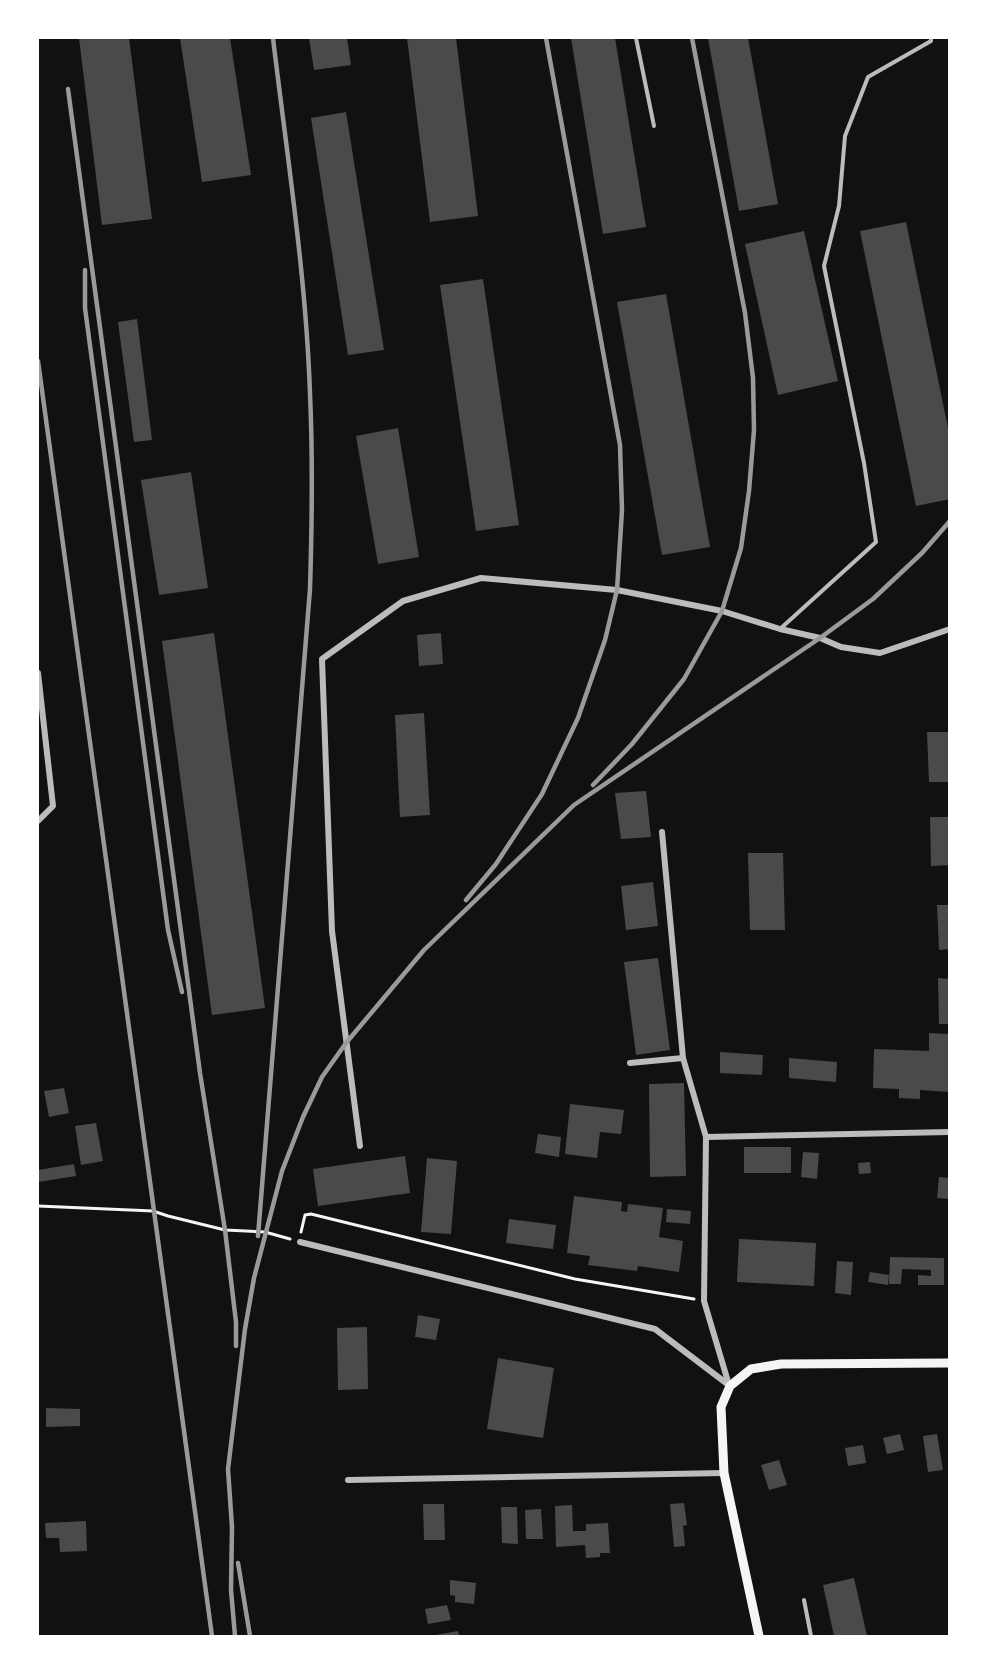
<svg xmlns="http://www.w3.org/2000/svg" width="987" height="1674" viewBox="0 0 987 1674" font-family="'DM Sans',sans-serif">
<rect width="100%" height="100%" fill="#111"/>
<g fill="#4a4a4a">
<path d="M79,38H129L152,219L102,225Z"/>
<path d="M180,38H230L251,175L202,182Z"/>
<path d="M309,38H347L351,65L314,70Z"/>
<path d="M407,38H456L478,216L430,222Z"/>
<path d="M571,38H615L646,227L603,234Z"/>
<path d="M708,38H748L778,204L739,211Z"/>
<path d="M346,112L384,350L348,355L311,118Z"/>
<path d="M906,222L950,438V499L916,506L860,231Z"/>
<path d="M804,231L838,381L778,395L745,244Z"/>
<path d="M483,279L519,525L476,531L440,285Z"/>
<path d="M666,294L710,547L662,555L617,302Z"/>
<path d="M137,319L152,440L134,442L118,322Z"/>
<path d="M398,428L419,557L378,564L356,436Z"/>
<path d="M191,472L208,588L159,595L141,480Z"/>
<path d="M214,633L265,1008L212,1015L162,641Z"/>
<path d="M441,633L443,664L419,666L417,635Z"/>
<path d="M424,713L430,815L400,817L395,715Z"/>
<path d="M927,732H950V782H929Z"/>
<path d="M646,791L651,837L621,839L615,793Z"/>
<path d="M930,817H950V865L931,866Z"/>
<path d="M748,853H783L785,930H750Z"/>
<path d="M653,882L658,926L626,930L621,886Z"/>
<path d="M937,905H950V949L939,950Z"/>
<path d="M658,958L670,1050L636,1055L624,962Z"/>
<path d="M938,978L950,979V1024H939Z"/>
<path d="M929,1033L950,1034V1092L920,1090V1099L899,1098V1089L873,1088L874,1049L929,1051Z"/>
<path d="M720,1052L763,1055L762,1075L720,1073Z"/>
<path d="M789,1058L837,1062L836,1082L789,1078Z"/>
<path d="M684,1083L686,1176L650,1177L649,1084Z"/>
<path d="M64,1088L69,1113L49,1117L44,1091Z"/>
<path d="M570,1104L624,1110L621,1134L600,1132L597,1158L565,1154Z"/>
<path d="M96,1123L103,1161L81,1165L75,1126Z"/>
<path d="M538,1134L561,1137L559,1157L535,1153Z"/>
<rect x="744" y="1147" width="47" height="26"/>
<path d="M803,1152L819,1153L817,1179L801,1177Z"/>
<path d="M405,1156L410,1193L318,1206L313,1169Z"/>
<path d="M427,1158L457,1161L451,1234L421,1232Z"/>
<path d="M870,1162L871,1173L859,1174L858,1163Z"/>
<path d="M74,1164L76,1176L38,1182V1170Z"/>
<path d="M939,1177L950,1178L948,1199L937,1198Z"/>
<path d="M574,1196L622,1202L621,1211L627,1212L628,1204L663,1208L659,1237L683,1241L679,1272L638,1266L637,1271L588,1265L590,1256L567,1253Z"/>
<path d="M667,1209L691,1211L690,1224L666,1222Z"/>
<path d="M509,1219L556,1225L553,1249L506,1243Z"/>
<path d="M739,1239L816,1243L814,1286L737,1282Z"/>
<path d="M890,1257L944,1258V1285H918V1275L931,1276V1270L902,1269L901,1284H889Z"/>
<path d="M837,1261L853,1262L851,1295L835,1293Z"/>
<path d="M870,1272L889,1275L888,1285L868,1282Z"/>
<path d="M418,1315L440,1319L436,1340L415,1337Z"/>
<path d="M367,1327L368,1389L338,1390L337,1328Z"/>
<path d="M498,1358L554,1368L543,1438L487,1429Z"/>
<path d="M46,1408L80,1409V1426L46,1427Z"/>
<path d="M900,1434L904,1450L887,1454L883,1438Z"/>
<path d="M937,1434L943,1470L928,1472L923,1436Z"/>
<path d="M863,1445L866,1463L848,1466L845,1448Z"/>
<path d="M779,1460L787,1485L769,1490L761,1465Z"/>
<path d="M684,1503L687,1525L683,1526L685,1546L674,1547L670,1504Z"/>
<path d="M423,1504H444L445,1540H424Z"/>
<path d="M572,1505L573,1531H586V1524L608,1523L610,1553H600V1557L586,1558L585,1545L556,1547L555,1506Z"/>
<path d="M501,1507H517L518,1544L502,1543Z"/>
<path d="M541,1509L543,1539H526L525,1510Z"/>
<path d="M86,1521L87,1551L60,1552L59,1538H46L45,1523Z"/>
<path d="M854,1578L867,1636H834L823,1585Z"/>
<path d="M450,1580L476,1583L474,1604L455,1602V1596L450,1595Z"/>
<path d="M447,1605L451,1620L428,1624L425,1609Z"/>
<path d="M458,1631L459,1636H436V1635Z"/>
</g>
<g fill="none" stroke-linecap="round" stroke-linejoin="round">
<g stroke="#f5f5f5" stroke-width="3">
<path d="M38,1206L153,1211L168,1216L225,1230L265,1232L290,1239"/>
<path d="M301,1232L305,1215L311,1214L575,1279L694,1299"/>
</g>
<g stroke="#bcbcbc" stroke-width="4">
<path d="M636,38L654,126"/>
<path d="M780,629L876,542L864,463L824,266L839,206L845,136L868,77L931,41V38"/>
<path d="M804,1600L811,1636"/>
</g>
<g stroke="#bcbcbc" stroke-width="6">
<path d="M38,673L53,806L38,821"/>
<path d="M662,832L683,1058"/>
<path d="M630,1063L683,1058L706,1137L704,1301L729,1385"/>
<path d="M706,1137L950,1132"/>
<path d="M360,1146L332,931L322,659L403,601L481,578L617,590L722,611L780,629L820,638L841,647L880,653L950,629"/>
<path d="M300,1242L655,1329L730,1386"/>
<path d="M348,1480L724,1473"/>
</g>
<path stroke="#f5f5f5" stroke-width="9" d="M759,1636L724,1473L721,1407L730,1386L751,1369L781,1364L950,1363"/>
<g stroke="#9a9a9a" stroke-width="4.5">
<path d="M68,89L200,1073L225,1230L236,1322V1346"/>
<path d="M85,270V308L168,930L182,992"/>
<path d="M38,361L212,1636"/>
<path d="M593,785L632,744L684,679L722,611L741,548L749,491L754,430L753,378L745,313L692,38"/>
<path d="M466,900L496,864L542,794L578,718L605,640L617,590L622,510L620,445L546,38"/>
<path d="M258,1236L310,589C312,524 313,459 310,394C306,275 287,156 273,38"/>
<path d="M238,1563L250,1636"/>
<path d="M235,1636L231,1590L232,1527L228,1469L245,1329L254,1278L282,1171L303,1117L322,1077L346,1043L424,950L574,805L820,638L873,599L922,553L950,521"/>
</g>
</g>
<rect width="987" height="1674" fill="none" stroke="#ffffff" stroke-width="78"/>
</svg>
